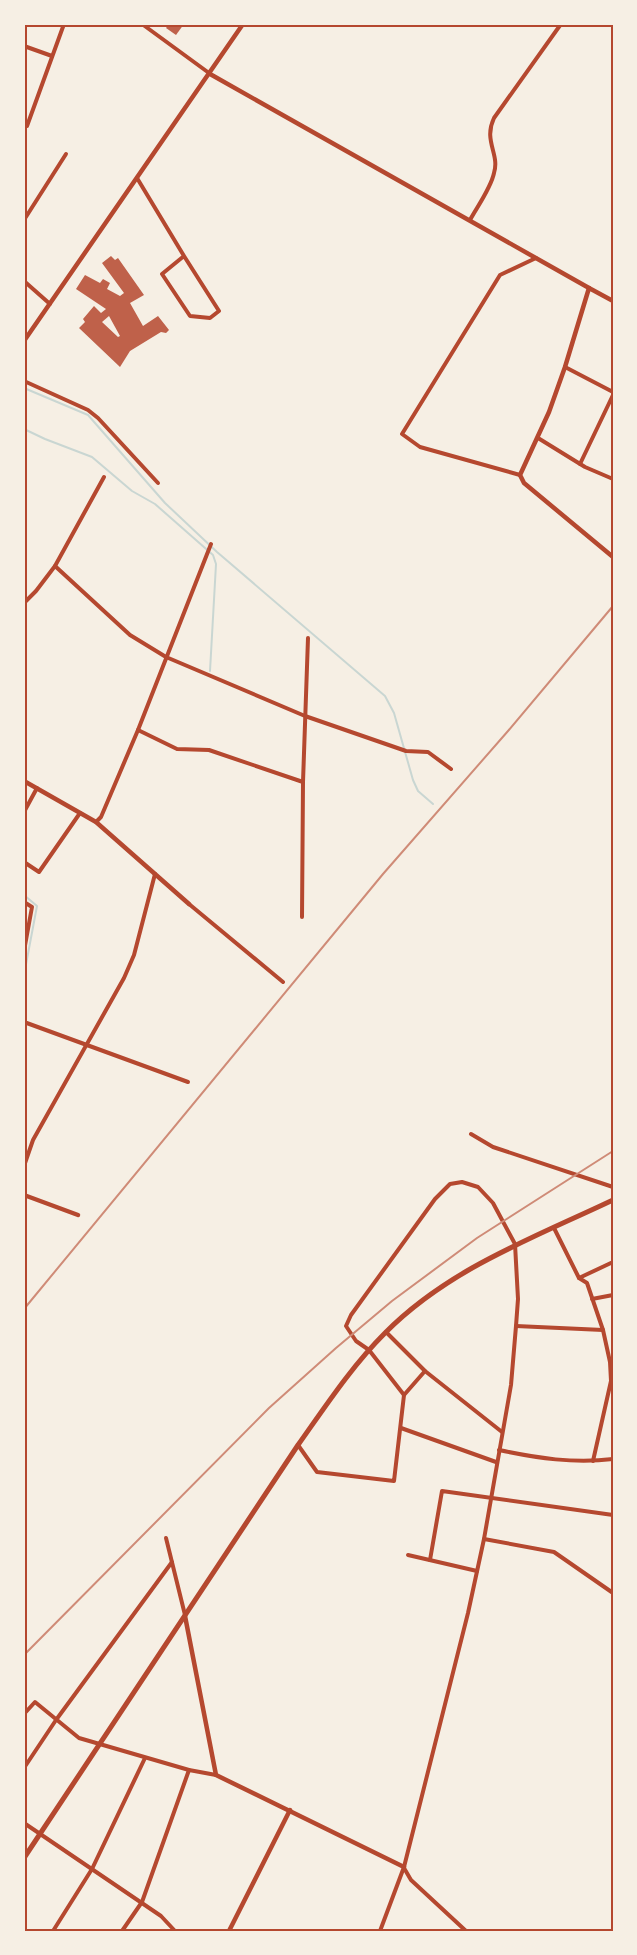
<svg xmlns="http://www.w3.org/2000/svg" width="637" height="1955" viewBox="0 0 637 1955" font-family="'Times New Roman',serif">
<rect width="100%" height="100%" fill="#f6efe4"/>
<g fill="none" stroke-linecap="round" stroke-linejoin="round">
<g stroke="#c9d6d2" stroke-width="2">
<path d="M24,388L88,415L165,503L217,552L385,696L394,713L413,780L418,791L433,804"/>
<path d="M24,429L45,439L92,457L132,491L155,504L213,555L216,564L210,671"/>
<path d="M24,895L37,906L24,975"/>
</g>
</g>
<g fill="#bf614a" fill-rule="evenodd">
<path d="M169,24H184L176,35L166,28Z"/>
<path d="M111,256L115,260L118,258L144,295L130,303L143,326L158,316L169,330L166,333L161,332L130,351L120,367L79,328L85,322L83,319L94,306L101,313L106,309L76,289L85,275L100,283L103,279L110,283L107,289L120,296L124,293L102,263ZM109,316L120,336L118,337L102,322Z"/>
</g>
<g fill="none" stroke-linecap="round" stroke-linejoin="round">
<g stroke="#b5482f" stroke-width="4">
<path d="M142,24L209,73"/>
<path d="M24,46L52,56"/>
<path d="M27,126L64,24"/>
<path d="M137,178L184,256L162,274L190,316L210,318L219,311L184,256"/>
<path d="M24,220L66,154"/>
<path d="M470,220C477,207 491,188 494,173C500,154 483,141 494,118L561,24"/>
<path d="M24,281L50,304"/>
<path d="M565,367L613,392"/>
<path d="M24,381L88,410L98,418L158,483"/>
<path d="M538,438L585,467L613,479"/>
<path d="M580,464L613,395"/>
<path d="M520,475L420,447L402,434L500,275L536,258"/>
<path d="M55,566L104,477"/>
<path d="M24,603L36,591L55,566L130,635L166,657L305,716L406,751L428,752L451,769"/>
<path d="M138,730L177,749L209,750L303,782"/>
<path d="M24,812L37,788"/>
<path d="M96,822L101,817L138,730L211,544"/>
<path d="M24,862L39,872L80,813"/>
<path d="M24,902L32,907L24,951"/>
<path d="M189,904L283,982"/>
<path d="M302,917L303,782L308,638"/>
<path d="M24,1022L188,1082"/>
<path d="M471,1134L493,1147L613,1187"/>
<path d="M24,1166L33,1140L124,978L134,955L155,874"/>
<path d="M554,1228L579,1278L587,1283L603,1330L610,1362L611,1381L593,1461"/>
<path d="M579,1278L613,1262"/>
<path d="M592,1299L613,1295"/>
<path d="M516,1326L603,1330"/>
<path d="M386,1332L425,1371L502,1432"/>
<path d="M401,1428L496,1462"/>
<path d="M298,1445L317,1472L394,1481L404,1395L425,1371"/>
<path d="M499,1450C537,1458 574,1464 613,1459"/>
<path d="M166,1538L185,1615"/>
<path d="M484,1539L554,1552L613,1593"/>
<path d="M408,1555L477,1571"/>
<path d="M430,1560L442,1491L613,1515"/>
<path d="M24,1714L35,1702L79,1738L189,1770L216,1775"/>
<path d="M24,1768L56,1720L172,1562"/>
<path d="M24,1823L161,1916L175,1931"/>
<path d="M404,1868L411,1880L466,1931"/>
<path d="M53,1931L92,1869L145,1758"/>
<path d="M122,1931L142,1902L189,1770"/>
<path d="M380,1931L404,1867L468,1613L484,1539L511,1385L516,1326L518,1299L515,1244L493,1203L478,1187L462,1182L450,1184L435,1199L351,1315L346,1326L356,1341L369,1350L404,1395"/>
</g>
<g stroke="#b5482f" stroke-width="4.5">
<path d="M210,74L589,288"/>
<path d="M24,781L96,822L189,904"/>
<path d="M24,1195L78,1215"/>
<path d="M185,1616L216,1775L404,1867"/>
<path d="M229,1931L290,1810"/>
</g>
<g stroke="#b5482f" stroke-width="4.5">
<path d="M613,301L589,288L565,367L549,412L520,475L524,483L613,557"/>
<path d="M24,341L243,24"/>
</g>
<path stroke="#b5482f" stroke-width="5" d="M24,1858L298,1445C325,1407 351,1367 385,1333C448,1269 533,1238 613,1200"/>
<g stroke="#cf8b77" stroke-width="2">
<path d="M24,1309L383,874L508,731L613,606"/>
<path d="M24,1655L269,1408L336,1348L392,1301L477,1238L613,1151"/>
</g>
</g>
<rect width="637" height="1955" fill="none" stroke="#f6efe4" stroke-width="51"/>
<rect x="26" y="26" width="586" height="1904" fill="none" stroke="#b5482f" stroke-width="2"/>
</svg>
